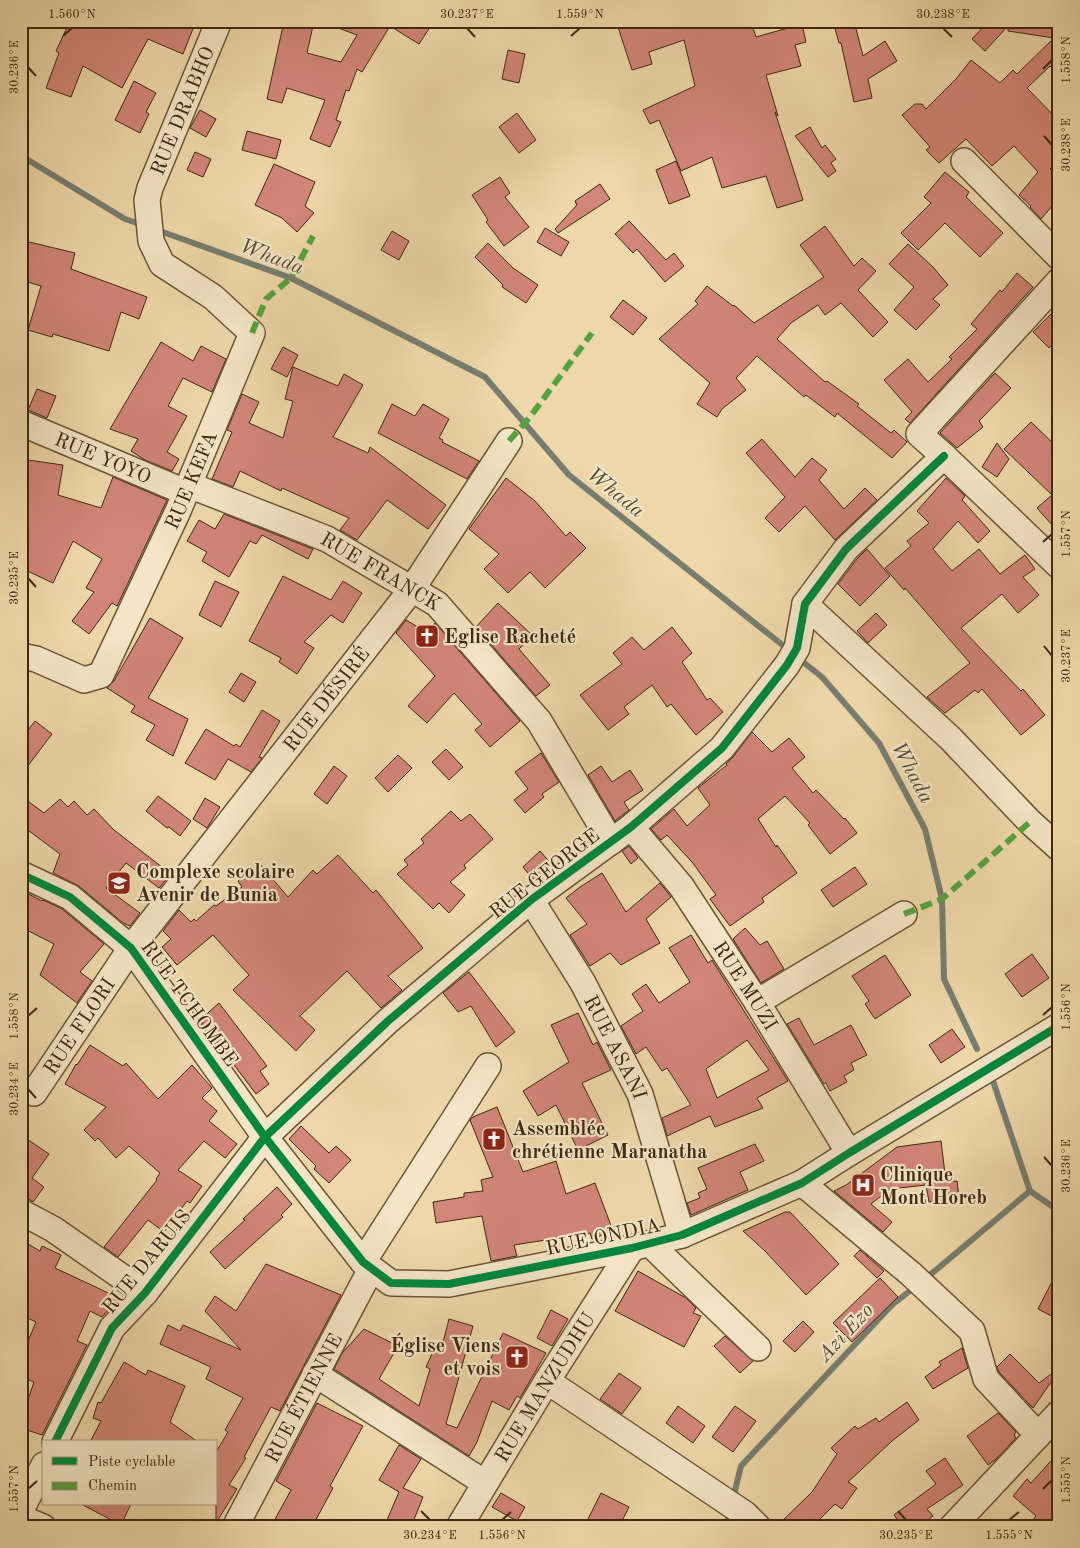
<svg xmlns="http://www.w3.org/2000/svg" width="1080" height="1548" viewBox="0 0 1080 1548" font-family="'Old Standard TT',serif">
<rect width="100%" height="100%" fill="#eed8a9"/>
<filter id="stains"><feTurbulence type="fractalNoise" baseFrequency=".004" numOctaves="4"/><feColorMatrix values="0 0 0 0 .2 0 0 0 0 .09 0 0 0 0 .02 0 0 0 .5 -.17"/></filter>
<radialGradient id="worn" r=".72"><stop offset=".6" stop-color="#630" stop-opacity="0"/><stop offset="1" stop-color="#630" stop-opacity=".3"/></radialGradient>
<g fill="none" stroke-linecap="round" stroke-linejoin="round">
<g stroke="#777e70" stroke-width="6">
<path d="M21,160H28L125,219L143,225"/>
<path d="M157,230L291,278L485,377L569,475L790,651"/>
<path d="M798,658L822,677L879,743L925,829L942,899L944,979L977,1049"/>
<path d="M992,1078L1030,1191L1059,1211"/>
<path d="M924,1280L1030,1191"/>
<path d="M733,1499L741,1466L892,1305L916,1286"/>
<path d="M726,1527L730,1511"/>
</g>
</g>
<g fill="#d28579" stroke="#40280e" fill-rule="evenodd">
<path d="M70,21H196L183,54L148,39L122,88L83,66L71,97L46,88L59,53L56,51Z"/>
<path d="M284,21H314L307,53L341,62L357,35L325,23V21H434L419,44L390,26L362,72L357,69L349,91L346,90L336,120L341,122L330,147L310,139L325,100L287,88L282,103L267,99Z"/>
<path d="M616,21H751L756,37L802,24L806,42L795,45L801,66L766,75L778,116L775,112L803,200L777,208L766,176L722,188L712,157L681,171L659,120L650,124L643,110L695,86L684,40L649,52L652,64L632,70Z"/>
<path d="M833,21H854L863,56L885,41L897,61L868,79L872,98L854,102L841,43H839Z"/>
<path d="M989,21H1058L1055,37L1059,34V75L1050,66L1027,88L1059,121V160L1050,169L1059,177V198L1041,219L1030,207L1031,206L1019,195L1038,172L1014,146L992,166L966,139L939,163L926,150L930,147L902,115L915,104H922L926,109L956,79L971,60L1000,83L1013,70L1017,74L1054,38L1008,31V26L985,51L972,39Z"/>
<path d="M508,50L525,54L519,83L502,79Z"/>
<path d="M134,81L156,93L146,112L149,114L140,133L115,120Z"/>
<path d="M200,110L216,119L206,137L190,128Z"/>
<path d="M517,113L536,140L519,153L499,127Z"/>
<path d="M810,127L822,148L825,145L836,159L831,163L836,171L828,177L795,136Z"/>
<path d="M247,131L281,140L276,159L242,150Z"/>
<path d="M195,152L211,159L203,177L187,170Z"/>
<path d="M676,161L690,196L669,204L656,170Z"/>
<path d="M274,164L315,182L305,206L314,213L297,232L282,218L255,205Z"/>
<path d="M945,172L969,192L966,197L1003,233L980,257L945,223L918,250L901,233L931,203L924,197Z"/>
<path d="M500,177L510,193L505,197L529,227L504,246L486,222L488,220L472,195Z"/>
<path d="M600,184L610,199L558,233L555,229L577,205L575,201Z"/>
<path d="M629,221L666,260L674,253L684,266L665,282L637,249L633,253L615,234Z"/>
<path d="M825,226L854,266L862,258L876,271L858,290L888,322L873,337L841,303L825,315L818,305L791,323L777,339L825,382L827,381L859,404L857,406L891,433L894,430L907,442L892,458L837,413L835,417L806,395L804,397L757,356L736,378L746,390L722,409L717,417L697,404L710,383L659,339L698,304L695,301L707,286L733,306L734,305L754,323L824,277L800,245Z"/>
<path d="M545,228L569,242L561,256L537,242Z"/>
<path d="M392,231L409,241L399,260L381,250Z"/>
<path d="M21,240L75,253L71,269L147,297L139,319L121,312L109,351L53,334L52,337L28,330L41,286L21,280Z"/>
<path d="M488,243L513,268L538,285L526,303L502,287L503,285L475,257Z"/>
<path d="M908,244L933,267L948,285L933,299L940,305L916,330L894,310L914,287L889,264Z"/>
<path d="M1017,273L1033,287L910,423L905,419L912,412L884,380L908,359L928,382L952,359L949,357L977,329L971,324L1000,290L1002,292Z"/>
<path d="M623,300L647,318L633,335L610,317Z"/>
<path d="M1059,306V338L1049,348L1033,332Z"/>
<path d="M161,342L193,361L201,346L226,359L212,392L183,378L168,406L187,416L167,452L179,459L172,471L145,460L131,451L138,439L110,429Z"/>
<path d="M283,347L298,355L287,377L271,369Z"/>
<path d="M293,367L338,386L344,374L363,385L333,437L368,453L370,447L446,505L428,529L387,500L357,540L340,530L349,518L282,488L281,491L240,471L233,487L212,479L232,432L227,430L242,394L259,402L249,423L283,438L293,401L285,399Z"/>
<path d="M995,373L1011,388L979,421L983,427L957,448L940,433Z"/>
<path d="M37,389L56,396L47,418L28,410Z"/>
<path d="M392,404L415,416L423,404L449,419L439,438L443,440L442,442L479,461L467,479L378,433Z"/>
<path d="M1031,422L1059,449V533L1037,508L1052,495L1004,449Z"/>
<path d="M762,439L795,477L812,458L827,470L819,480L844,509L865,488L877,500L835,540L805,506L779,532L765,518L785,497L746,453Z"/>
<path d="M997,443L1009,459L997,477L982,467Z"/>
<path d="M21,459L63,465L58,495L101,508L113,477L167,500L119,602L117,606L112,603L89,634L72,621L94,592L86,588L102,559L73,541L53,583L21,568Z"/>
<path d="M506,478L535,501L566,536L570,532L586,548L545,588L530,572L508,593L484,569L499,554L469,529Z"/>
<path d="M946,478L965,496L962,500L990,531L978,543L958,521L933,549L952,571L979,549L1000,574L1025,555L1035,569L1023,577L1039,595L1018,613L1002,594L961,628L1021,691L1023,689L1045,715L1021,735L982,689L978,693L975,690L945,713L927,697L970,663L905,588L904,590L885,568L911,546L907,541L929,523L917,511Z"/>
<path d="M224,514L313,549L308,559L262,535L256,544L250,541L229,577L202,561L207,552L187,541L199,520L215,529Z"/>
<path d="M867,549L890,576L860,606L838,584L857,559Z"/>
<path d="M283,576L331,600L343,581L362,593L343,623L331,615L304,642L314,648L297,674L279,662L281,658L249,641Z"/>
<path d="M215,581L239,592L221,627L199,615Z"/>
<path d="M498,603L533,636L519,649L550,685L536,696L476,627Z"/>
<path d="M876,613L887,625L868,643L857,631Z"/>
<path d="M150,618L183,638L148,698L188,719L173,756L146,740L155,725L131,712L135,706L107,688L114,681Z"/>
<path d="M406,620L428,633L435,623L520,721L490,747L475,730L482,724L454,693L427,723L408,706L435,676L396,633Z"/>
<path d="M672,627L692,653L682,662L707,700L710,698L723,712L696,735L671,704L667,707L652,685L624,707L629,714L608,730L580,695L622,664L613,653L632,637L644,650Z"/>
<path d="M241,673L256,682L244,702L229,692Z"/>
<path d="M262,710L280,721L259,757L262,758L251,772L228,759L215,780L185,763L206,729L234,746L236,744L240,747Z"/>
<path d="M35,721L52,734L21,775V739Z"/>
<path d="M752,732L772,752L789,738L805,757L792,768L813,793L816,790L844,819L845,818L857,833L830,854L808,825L810,823L785,796L758,819L776,847L777,845L797,873L762,898L764,902L730,926L710,899L716,895L692,862L667,835L661,840L651,829L674,809L687,826L710,805L698,788L727,765L726,764L733,757Z"/>
<path d="M446,749L463,767L449,780L432,762Z"/>
<path d="M541,753L559,782L542,794L544,797L525,813L514,800L528,789L515,772Z"/>
<path d="M398,755L412,768L388,792L375,778Z"/>
<path d="M334,766L347,776L327,804L314,794Z"/>
<path d="M601,766L612,782L630,770L643,790L624,802L629,810L615,821L588,775Z"/>
<path d="M21,796L44,813L60,799L68,807L74,801L87,815L94,809L114,830L171,874L159,888L126,863L106,888L140,913L130,926L123,923L79,886L53,873L60,854L21,825Z"/>
<path d="M158,796L191,821L180,836L169,827L167,828L146,811Z"/>
<path d="M205,798L220,807L207,828L193,819Z"/>
<path d="M451,811L461,821L470,814L493,839L464,865L466,868L450,882L465,895L449,913L439,903L433,909L397,874L408,865L404,860L424,843L421,839Z"/>
<path d="M629,846L638,858L631,864L622,851Z"/>
<path d="M540,851L553,866L536,879H533L523,867Z"/>
<path d="M338,855L373,893L376,890L423,948L388,976L402,990L381,1008L347,971L300,1016L315,1030L296,1051L233,990L249,975L213,935L177,965L162,947L171,939L163,931L179,910L191,922L194,919L196,921L214,905L216,906L242,887L238,881L259,863L288,897L313,870L317,874Z"/>
<path d="M855,867L867,884L833,907L821,890Z"/>
<path d="M602,873L626,912L660,883L671,897L646,919L660,943L621,965L610,953L590,966L570,935L587,924L566,898L580,887Z"/>
<path d="M21,890L42,901L43,900L62,909L104,944L80,972L92,981L77,1003L40,975L54,944L21,927Z"/>
<path d="M745,928L760,945L767,941L784,969L761,983L733,939Z"/>
<path d="M691,935L708,963L712,960L788,1081L757,1098L763,1108L715,1127L710,1116L667,1136L662,1118L691,1105L667,1068L662,1071L646,1047L636,1054L621,1026L643,1011L632,994L646,984L659,1003L690,982L669,948ZM747,1040L769,1070L717,1098L706,1069Z"/>
<path d="M1032,954L1049,978L1022,997L1005,974Z"/>
<path d="M885,955L911,995L875,1019L865,1004L869,1001L852,976Z"/>
<path d="M469,972L515,1032L496,1047L471,1006L458,1012L443,993Z"/>
<path d="M219,1003L267,1066L260,1071L269,1084L256,1094L200,1020Z"/>
<path d="M578,1013L593,1045L597,1042L611,1070L582,1083L608,1135L578,1150L556,1105L538,1116L523,1091L569,1062L551,1025Z"/>
<path d="M799,1018L814,1045L851,1025L867,1055L851,1063L854,1070L844,1076L847,1082L830,1091L826,1083L824,1084L787,1024Z"/>
<path d="M952,1029L965,1047L941,1063L929,1045Z"/>
<path d="M90,1045L123,1066L126,1063L158,1099L192,1065L212,1088L202,1098L217,1111L209,1121L237,1144L225,1158L204,1141L178,1170L202,1186L190,1203L187,1201L164,1232L148,1220L118,1257L104,1247L157,1180L156,1179L160,1173L129,1146L116,1158L98,1138L95,1141L84,1130L106,1107L65,1084L76,1064L77,1065Z"/>
<path d="M497,1107L523,1172L556,1161L566,1194L595,1183L613,1231L592,1239L590,1233L514,1245L517,1256L491,1261L482,1216L436,1223L433,1202L464,1197V1193L483,1191L481,1180L493,1177L470,1120L473,1117Z"/>
<path d="M301,1126L329,1153L336,1146L351,1160L329,1183L314,1169L316,1166L289,1139Z"/>
<path d="M21,1135L49,1154L32,1178L44,1187L33,1202L21,1194Z"/>
<path d="M941,1141L946,1182L957,1181L959,1197L929,1202L926,1185L890,1189L871,1204L892,1222L883,1232L834,1191L846,1185L897,1147Z"/>
<path d="M755,1144L764,1161L740,1172L748,1190L691,1215L687,1203L700,1198L698,1193L707,1189L698,1168Z"/>
<path d="M277,1187L292,1204L281,1215L283,1217L225,1269L210,1252L245,1220L243,1219Z"/>
<path d="M785,1212H790L839,1264L806,1295L765,1251L743,1231Z"/>
<path d="M21,1240L40,1251L42,1246L61,1255L55,1268L119,1298L102,1317L90,1311L77,1341L87,1345L42,1435L21,1428V1420L34,1382L21,1377V1358L36,1322L21,1315Z"/>
<path d="M860,1250L884,1271L877,1278L854,1256Z"/>
<path d="M266,1264L341,1295L280,1411L271,1407L244,1457L246,1458L229,1485L237,1489L216,1523V1452L228,1432L225,1430L243,1398L206,1379L211,1367L160,1344L168,1325L180,1331L183,1325L241,1350L205,1311L215,1296L236,1311Z"/>
<path d="M1059,1268V1320L1038,1309Z"/>
<path d="M638,1271L686,1298L696,1308L693,1313L701,1316L684,1347L615,1311Z"/>
<path d="M880,1278L898,1297L852,1342L833,1323Z"/>
<path d="M551,1310L568,1319L552,1346L537,1338Z"/>
<path d="M449,1319L473,1326L446,1424L457,1428L503,1333L546,1353L520,1398L517,1396L509,1410L492,1401L477,1442L469,1456L334,1369L343,1352L364,1329L398,1346L379,1379L419,1406L430,1369L426,1367L435,1347L441,1350Z"/>
<path d="M803,1321L814,1332L795,1352L783,1341Z"/>
<path d="M725,1336L753,1361L740,1373L714,1346Z"/>
<path d="M962,1348L968,1368L933,1389L925,1377L941,1365L939,1362Z"/>
<path d="M1010,1354L1039,1383L1054,1372L1056,1375L1033,1408L999,1372L997,1367Z"/>
<path d="M124,1362L146,1375L148,1370L185,1386L170,1422L198,1442H90L101,1421L93,1418L98,1402L101,1403Z"/>
<path d="M619,1373L641,1388L622,1414L600,1399Z"/>
<path d="M907,1402L919,1420L892,1441L848,1482L857,1488L842,1509L835,1504L812,1527H776L812,1492L837,1454L831,1448L855,1426L858,1429L876,1418L879,1422Z"/>
<path d="M317,1403L363,1426L330,1486L333,1488L312,1527H285L274,1521L291,1490L276,1481Z"/>
<path d="M678,1406L705,1426L693,1443L666,1423Z"/>
<path d="M735,1406L756,1421L733,1452L712,1437Z"/>
<path d="M998,1413L1016,1432L1014,1435L1016,1438L995,1460L988,1465L967,1436Z"/>
<path d="M399,1445L421,1459L403,1488L423,1497L411,1527H384L399,1492L379,1480Z"/>
<path d="M1059,1452V1527H1027L1036,1516L1013,1496L1027,1479L1031,1483Z"/>
<path d="M945,1458L963,1485L927,1509L933,1516L919,1527H914L910,1521L902,1526L894,1515L936,1484L926,1471Z"/>
<path d="M501,1493L525,1507L517,1521L492,1507Z"/>
<path d="M601,1493L629,1507L619,1527H584Z"/>
<path d="M81,1504H131L121,1525Z"/>
</g>
<g fill="none" stroke-linecap="round" stroke-linejoin="round">
<g stroke="#6c5435" stroke-width="28">
<g id="minor">
<path d="M964,161L1059,257"/>
<path d="M1059,281L919,434L944,456L1059,566"/>
<path id="s1" d="M21,423L185,492"/>
<path id="s2" d="M189,485L327,539L437,604L539,721L611,842"/>
<path d="M805,604L951,739L1030,822L1059,848"/>
<path id="s3" d="M21,656L36,659L84,680L101,675L178,511L252,333L213,297L162,264L151,241L147,200L150,188L219,21"/>
<path id="s4" d="M631,827L681,886L757,1002L849,1153"/>
<path d="M21,874L70,897L131,948L265,1137L363,1262L391,1283L449,1284L632,1248L682,1235L802,1183L849,1153L1059,1026"/>
<path id="s5" d="M531,900L583,983L640,1094L682,1235"/>
<path d="M757,1002L904,914"/>
<path id="s6" d="M21,1087L34,1093L131,948L412,589L509,441"/>
<path d="M802,1183L911,1274L972,1331L986,1379L1038,1435"/>
<path d="M21,1212L53,1229L145,1293"/>
<path d="M650,1244L758,1348"/>
<path d="M363,1262L488,1066"/>
<path d="M315,1374L485,1483"/>
<path d="M547,1381L745,1514L758,1527"/>
<path d="M55,1442L112,1328L145,1293L265,1137L388,1021L531,900L631,827L722,748L787,665L797,648L805,604L846,549L944,456"/>
<path d="M21,1510L44,1465"/>
<path d="M21,1518L43,1527"/>
<path id="s7" d="M235,1527L371,1269"/>
<path id="s8" d="M459,1527L547,1381L632,1248"/>
<path d="M952,1527L1059,1413"/>
</g>
</g>
<use href="#minor" stroke="#f4e6c7" stroke-width="25"/>
<g stroke="#54a33e" stroke-width="6" stroke-dasharray="12 6" stroke-linecap="butt">
<path d="M252,333L266,299L291,278L313,236"/>
<path d="M509,441L530,417L592,333"/>
<path d="M904,914L942,899L1030,822"/>
</g>
<g stroke="#f4e6c7" stroke-width="11">
<g id="cycleway">
<path d="M21,874L70,897L131,948L265,1137L363,1262L391,1283L449,1284L632,1248L682,1235L802,1183L849,1153L1059,1026"/>
<path d="M55,1442L112,1328L145,1293L265,1137L388,1021L531,900L631,827L722,748L787,665L797,648L805,604L846,549L944,456"/>
</g>
</g>
<use href="#cycleway" stroke="#00873e" stroke-width="8"/>
</g>
<path fill="none" stroke="#40280e" stroke-width="2" d="M467,28L475,37M943,28L952,37M63,36L72,28M571,36L580,28M28,67L36,76M1043,69L1052,60M1044,136L1052,145M1043,542L1052,534M28,578L36,587M1044,646L1052,656M1043,1015L1052,1007M28,1016L37,1008M28,1089L36,1098M1044,1157L1052,1166M28,1489L37,1481M1043,1489L1052,1480M421,1511L430,1520M898,1511L906,1520M502,1520L511,1512M1009,1520L1019,1512"/>
<defs>
<g id="church-square" transform="scale(1.25)"><rect x="-9" y="-9" width="18" height="18" rx="4" fill="#8f2418" stroke="#f4e6c7"/><path d="M-1.2-6h2.4v3.5h3.3v2.4h-3.3V6h-2.4V-.1h-3.3v-2.4h3.3Z" fill="#fff"/></g>
<g id="school-square" transform="scale(1.25)"><rect x="-9" y="-9" width="18" height="18" rx="4" fill="#8f2418" stroke="#f4e6c7"/><path d="M0-5L7-2L0 1L-7-2ZM-4 1L0 2.5L4 1V4Q0 6-4 4Z" fill="#fff"/></g>
<g id="hospital-square" transform="scale(1.25)"><rect x="-9" y="-9" width="18" height="18" rx="4" fill="#8f2418" stroke="#f4e6c7"/><path d="M-5-5h3v3.5h4V-5h3V5h-3V1.5h-4V5h-3Z" fill="#fff"/></g>
</defs>
<g fill-rule="evenodd">
<use href="#church-square" x="427" y="636"/>
<use href="#school-square" x="119" y="883"/>
<use href="#church-square" x="494" y="1139"/>
<use href="#hospital-square" x="863" y="1185"/>
<use href="#church-square" x="517" y="1357"/>
</g>
<g text-anchor="middle" stroke-width="4.5" stroke-linejoin="round" paint-order="stroke">
<g font-size="20" fill="#40280e" stroke="#f4e6c7">
<text dy="7" stroke="none"><textPath href="#s3" startOffset="736">RUE DRABHO</textPath></text>
<text dy="7" stroke="none"><textPath href="#s1" startOffset="89">RUE YOYO</textPath></text>
<text dy="7" stroke="none"><textPath href="#s3" startOffset="300">RUE KEFA</textPath></text>
<text dy="7" stroke="none"><textPath href="#s2" startOffset="211">RUE FRANCK</textPath></text>
<text dy="7" stroke="none"><textPath href="#s6" startOffset="505">RUE DÉSIRÉ</textPath></text>
<text transform="translate(544 873) rotate(-38)" y="7">RUE GEORGE</text>
<text dy="7" stroke="none"><textPath href="#s4" startOffset="196">RUE MUZI</textPath></text>
<text transform="translate(190 1003) rotate(54)" y="7">RUE TCHOMBE</text>
<text dy="7" stroke="none"><textPath href="#s6" startOffset="95">RUE FLORI</textPath></text>
<text dy="7" stroke="none"><textPath href="#s5" startOffset="170">RUE ASANI</textPath></text>
<text transform="translate(603 1236) rotate(-12)" y="7">RUE ONDIA</text>
<text transform="translate(146 1261) rotate(-51)" y="7">RUE DARUIS</text>
<text dy="7" stroke="none"><textPath href="#s8" startOffset="164">RUE MANZUDHU</textPath></text>
<text dy="7" stroke="none"><textPath href="#s7" startOffset="146">RUE ÉTIENNE</textPath></text>
</g>
<g font-size="20" font-weight="bold" fill="#40280e" stroke="#f4e6c7" text-anchor="start">
<text x="444" y="643">Eglise Racheté</text>
<text x="136" y="878">Complexe scolaire<tspan x="136" dy="23">Avenir de Bunia</tspan></text>
<text x="512" y="1135">Assemblée<tspan x="512" dy="23">chrétienne Maranatha</tspan></text>
<text x="880" y="1181">Clinique<tspan x="880" dy="23">Mont Horeb</tspan></text>
<text x="500" y="1352" text-anchor="end">Église Viens<tspan x="500" dy="23">et vois</tspan></text>
</g>
<g font-size="21" font-style="italic" fill="#574c37" stroke="#f4e6c7">
<text transform="translate(272 256) rotate(21)" y="7">Whada</text>
<text transform="translate(616 492) rotate(39)" y="7">Whada</text>
<text transform="translate(913 772) rotate(62)" y="7">Whada</text>
<text transform="translate(845 1332) rotate(-47)" y="7">Azi Ezo</text>
</g>
</g>
<rect width="1080" height="1548" fill="none" stroke="#eed8a9" stroke-width="55"/>
<rect x="42" y="1440" width="175" height="65" fill="#f4e6c7" stroke="#ac9a7d"/>
<rect x="52" y="1457" width="25" height="8" fill="#00873e" stroke="#ac9a7d"/>
<text x="88" y="1466" font-size="15" fill="#40280e">Piste cyclable</text>
<rect x="52" y="1482" width="25" height="8" fill="#54a33e" stroke="#ac9a7d"/>
<text x="88" y="1490" font-size="15" fill="#40280e">Chemin</text>
<rect x="28" y="28" width="1024" height="1492" fill="none" stroke="#40280e" stroke-width="2"/>
<g font-size="12" text-anchor="middle" fill="#40280e">
<text x="72" y="18">1.560°N</text>
<text x="467" y="18">30.237°E</text>
<text x="580" y="18">1.559°N</text>
<text x="943" y="18">30.238°E</text>
<text transform="translate(1066 60) rotate(-90)" y="4">1.558°N</text>
<text transform="translate(14 67) rotate(-90)" y="4">30.236°E</text>
<text transform="translate(1066 145) rotate(-90)" y="4">30.238°E</text>
<text transform="translate(1066 534) rotate(-90)" y="4">1.557°N</text>
<text transform="translate(14 578) rotate(-90)" y="4">30.235°E</text>
<text transform="translate(1066 656) rotate(-90)" y="4">30.237°E</text>
<text transform="translate(1066 1007) rotate(-90)" y="4">1.556°N</text>
<text transform="translate(14 1016) rotate(-90)" y="4">1.558°N</text>
<text transform="translate(14 1089) rotate(-90)" y="4">30.234°E</text>
<text transform="translate(1066 1166) rotate(-90)" y="4">30.236°E</text>
<text transform="translate(1066 1480) rotate(-90)" y="4">1.555°N</text>
<text transform="translate(14 1489) rotate(-90)" y="4">1.557°N</text>
<text x="430" y="1539">30.234°E</text>
<text x="502" y="1539">1.556°N</text>
<text x="906" y="1539">30.235°E</text>
<text x="1009" y="1539">1.555°N</text>
</g>
<rect width="100%" height="100%" filter="url(#stains)"/>
<rect width="100%" height="100%" fill="url(#worn)"/>
</svg>
